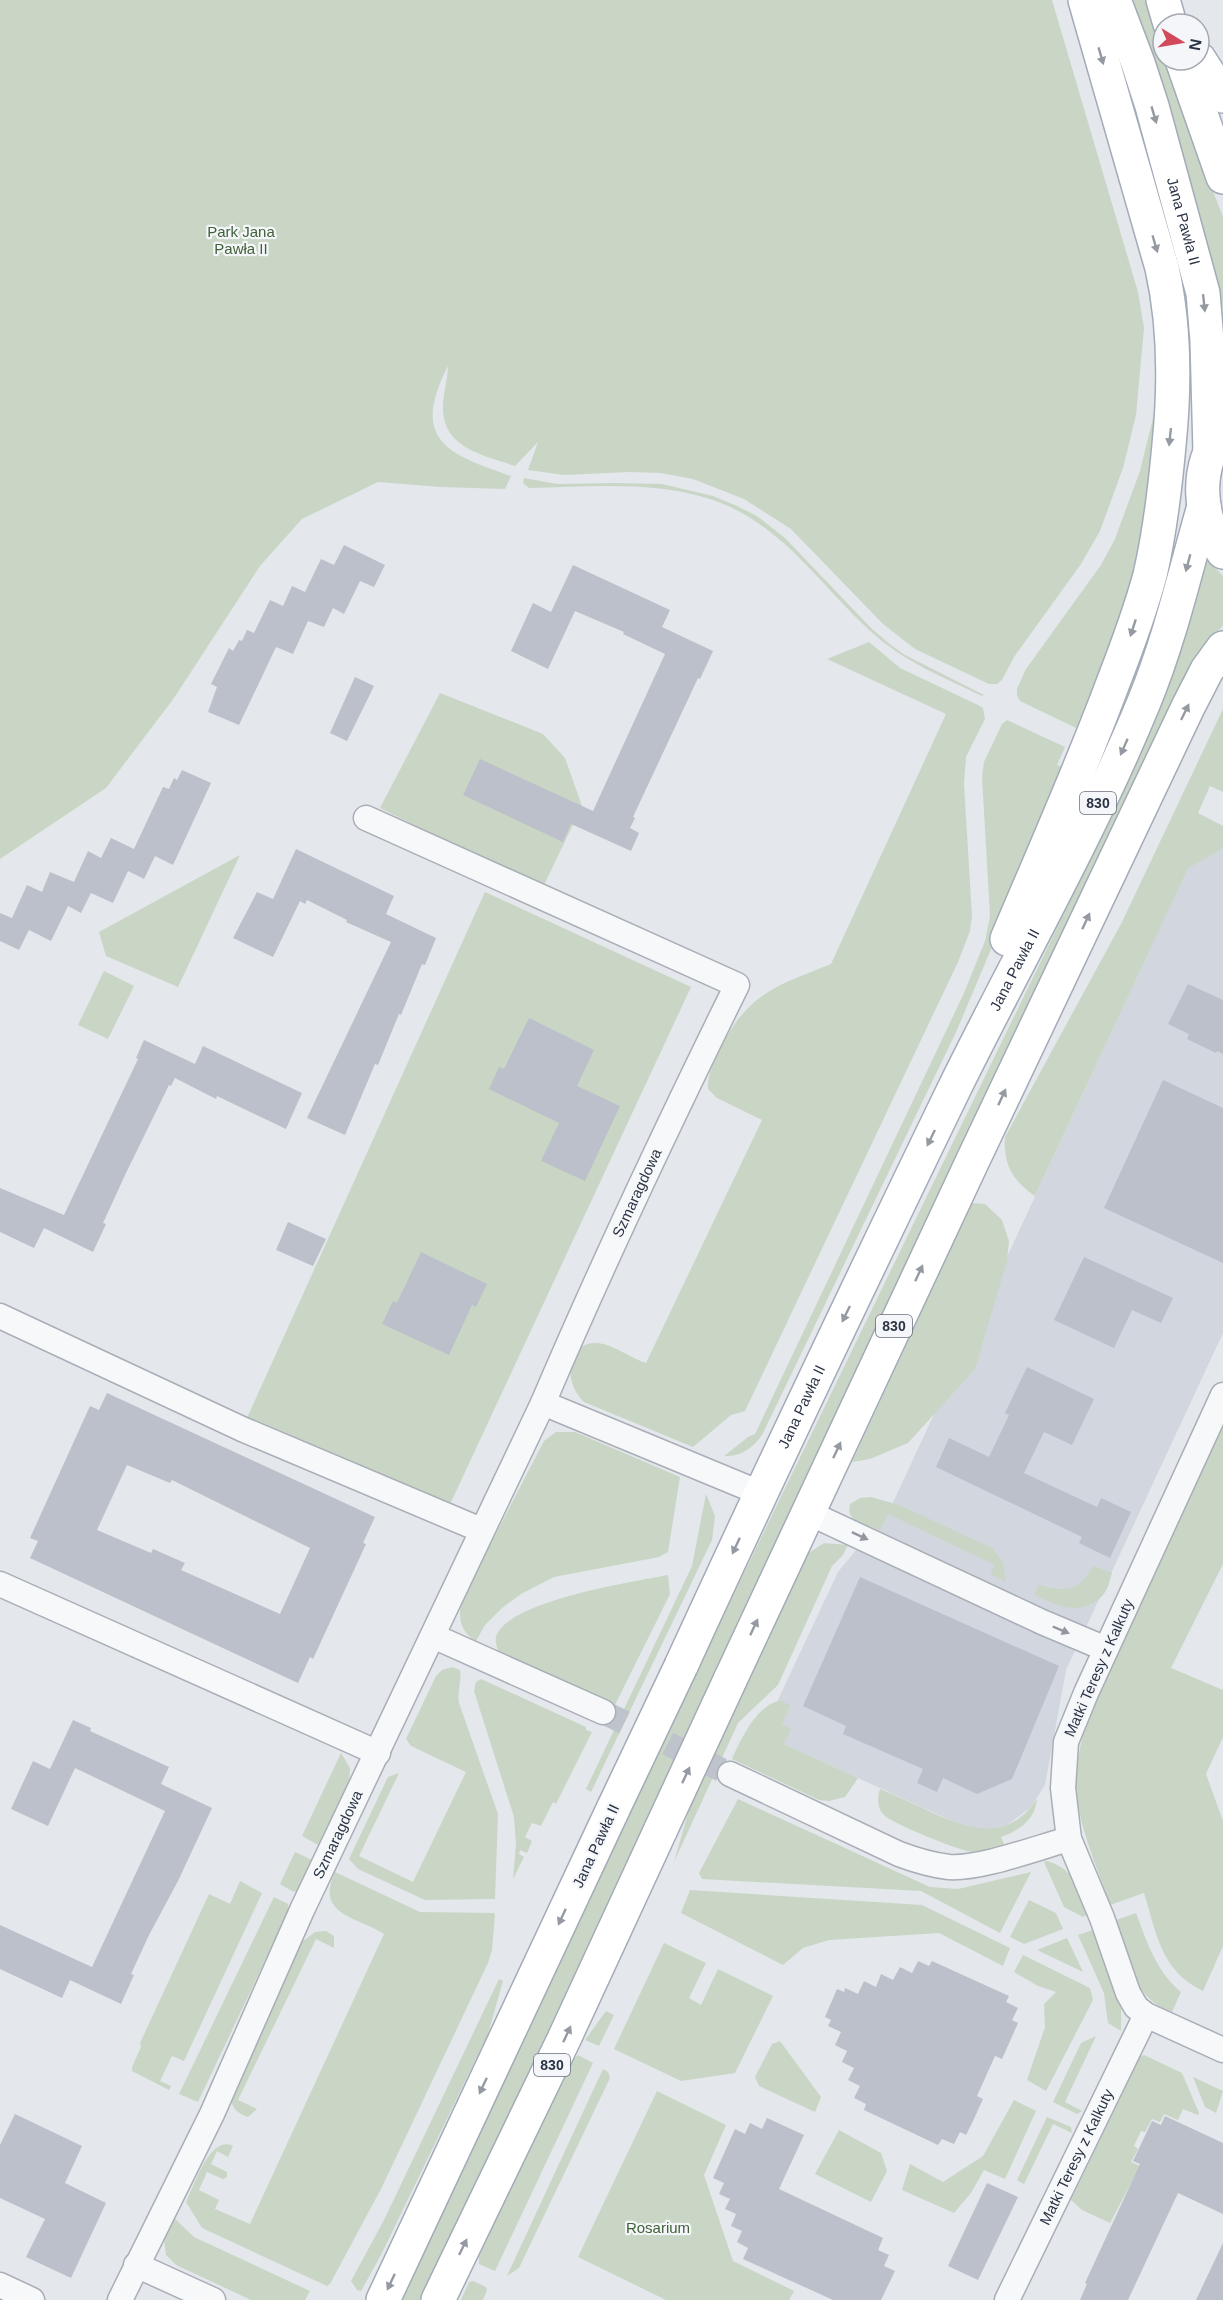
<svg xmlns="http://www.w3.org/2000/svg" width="1223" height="2300" viewBox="0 0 1223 2300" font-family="Helvetica,sans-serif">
<rect width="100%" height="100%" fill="#e4e7ec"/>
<path fill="#d2d6de" d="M1223,845V1333L1066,1670L1045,1785L1031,1807L1006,1826L985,1830L963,1826L762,1734L838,1572L890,1509L1188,867L1221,850Z"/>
<g fill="#c9d6c5">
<path d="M0,0H1052L1138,292L1144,328L1136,415L1123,468L1100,531L1081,564L1014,657L1002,680L997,684H989L915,649L883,624L791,529L744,499L693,479L661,473L630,472L564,475L528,470L538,442L515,466C486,456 445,449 443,411C442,396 448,380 448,366C410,440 447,454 511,476L505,489L440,487L378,482L302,519L260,566L174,698L106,788L0,859Z"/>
<path d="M1131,0H1148L1163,47V60H1167L1194,142L1223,217V310L1210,254L1161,81Z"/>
<path d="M1157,402L1159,453L1129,607L1076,728L1020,701L1017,696V689L1026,669L1101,565L1115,539L1140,471Z"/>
<path d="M524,478L557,484L614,483L662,484L713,496L737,506L757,516L785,538L872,629L891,645L905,655L984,695L982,696C945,678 907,663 876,636C822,589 785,525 713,500C654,480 590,487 529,488L523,483Z"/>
<path d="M1202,554L1223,576V625L1192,663L1089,877L422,2300H396L709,1645L1091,858Z"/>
<path d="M869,642L900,668L978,705L983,708L985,719L966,757L964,784L972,916L970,931L958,962L745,1411L731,1415L693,1447L584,1402C563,1383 565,1341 598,1343C615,1345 630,1358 646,1363L762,1120L717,1098L708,1089C707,1074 714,1063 720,1049C748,993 776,986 831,964L946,714L827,659Z"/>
<path d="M440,693L543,734L565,758L582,806L542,889L380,808Z"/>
<path d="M1223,709V792L1210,786L1198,813L1223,826V845L1221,850L1188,868L1035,1196C1013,1181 1003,1165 1005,1137L1121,924Z"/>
<path d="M1007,720L1065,747L1057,765L1067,769L957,1030L764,1431C756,1446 742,1457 724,1456L748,1437L755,1434L964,993L985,941L990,916L982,777L984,762L1002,724Z"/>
<path d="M240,855L178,987L106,956L99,932Z"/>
<path d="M485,892L691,987L445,1515L242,1429Z"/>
<path d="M104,971L134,986L108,1039L78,1025Z"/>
<path d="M972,1203L985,1204L1002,1220L1009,1241L1007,1261L975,1369L908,1443L870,1459L852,1462Z"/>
<path d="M1223,1425V1564L1171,1668L1223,1690V1737L1206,1774L1223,1821V1946L1203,1991C1160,1970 1157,1934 1144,1893L1110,1905C1098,1868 1076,1822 1076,1783C1076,1762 1081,1743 1086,1723Z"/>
<path d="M556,1432H575L680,1477L668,1552L659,1557L554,1577L521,1594L502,1608L485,1625L476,1641C459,1631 458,1616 462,1599L544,1441Z"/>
<path d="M706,1494L715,1516L712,1540L591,1792L586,1789L692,1566Z"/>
<path d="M871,1497L899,1505L992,1548L1003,1562L1006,1582L990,1574L995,1565L888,1514L880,1530L854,1521L849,1512L850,1504L860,1498Z"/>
<path d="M824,1543L848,1545L843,1555L832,1566L778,1685L738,1723L674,1862L692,1799L807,1554Z"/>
<path d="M1094,1566L1112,1573C1110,1579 1108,1590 1103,1595C1082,1618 1056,1606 1034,1594L1039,1585C1069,1592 1076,1592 1094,1566Z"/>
<path d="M668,1575L670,1594L615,1705L498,1652C497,1646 494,1640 497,1634C514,1600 632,1582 668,1575Z"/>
<path d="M452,1667L460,1670C462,1681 457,1690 459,1703L498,1814L495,1899L425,1900L358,1869L349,1859L388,1777L399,1773L359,1856L413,1882L466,1772L411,1746L406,1739L436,1676L442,1670Z"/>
<path d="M481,1679L586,1727V1730L592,1732L556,1804L553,1802L541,1826L532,1823L525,1837L532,1841L527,1853L520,1850L519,1854L524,1857L513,1879L516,1844L514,1817L474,1691L476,1682Z"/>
<path d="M781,1701L790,1705L782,1724L791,1729L784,1744L858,1778L845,1797L829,1801L819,1800L732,1759C740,1741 758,1702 781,1701Z"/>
<path d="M341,1753L350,1768L349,1783L320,1846L302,1836Z"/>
<path d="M880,1789C899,1797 917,1805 935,1814C975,1831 1008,1841 1037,1799C1035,1820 1020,1830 1001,1837L1004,1844C994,1849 984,1852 973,1852C962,1852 891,1823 884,1815C877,1808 877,1798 880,1789Z"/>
<path d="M738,1799L930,1887L958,1889L1031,1872L1000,1933L921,1891L702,1879L699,1873Z"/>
<path d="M295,1852L312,1860L298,1890L294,1892L280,1884Z"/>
<path d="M1046,1861C1074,1867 1079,1891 1088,1914L1083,1917L1064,1907L1044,1862Z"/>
<path d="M335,1872L420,1912L494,1913L495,1915L492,1950L488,1963L382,2187L330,2284L327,2286L202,2228L186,2202C194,2186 210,2134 233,2146L228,2157L217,2151L211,2164L227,2172V2177L223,2179L207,2172L199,2190L219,2200L215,2209L250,2224L384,1934C356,1916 315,1915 335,1872Z"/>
<path d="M240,1881L262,1893L184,2061L172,2056L160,2081L171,2086L169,2090L132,2071V2067L141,2047L140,2043L209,1894L230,1904Z"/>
<path d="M690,1890L922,1905L1010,1948L1003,1966L939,1933L829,1940L803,1948L783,1965L681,1913Z"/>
<path d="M274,1897L288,1904L289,1910L198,2102L179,2094Z"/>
<path d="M1029,1900L1056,1913L1063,1929L1024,1944L1010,1937Z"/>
<path d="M1136,1913C1147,1942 1156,1971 1181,1992L1172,2012C1165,2009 1157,2006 1151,2000C1130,1982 1124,1946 1116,1920Z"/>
<path d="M1093,1930L1121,2009V2031L1108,2023L1104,1993L1078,1935Z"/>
<path d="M326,1931L334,1936V1948L316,1939L238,2100L257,2109L248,2117C233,2112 228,2102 233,2088L302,1942L315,1932Z"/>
<path d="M1067,1938L1083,1972L1037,1950Z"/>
<path d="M664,1943L706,1963L689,1998L701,2005L718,1969L773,1996L735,2073L681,2081L614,2049Z"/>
<path d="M1023,1955L1090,1988L1093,2000L1046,2091L1027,2080L1045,2027L1044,2004L1056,1992L1038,1986L1014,1972Z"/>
<path d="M499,1979L503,1981L488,2034L382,2253L361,2291L357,2290L351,2281L384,2220Z"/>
<path d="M606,2011L614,2015L599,2046L585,2040Z"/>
<path d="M1096,2036L1065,2102L1082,2111L1077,2114L1053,2102L1081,2043Z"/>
<path d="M780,2041L821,2097L815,2112L759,2086L755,2077L772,2044Z"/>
<path d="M578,2055L593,2063L495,2271L479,2264V2256L572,2060Z"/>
<path d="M1144,2055L1182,2073L1199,2113L1198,2115L1183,2109L1178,2120L1164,2114L1160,2122L1152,2119L1145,2132L1141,2131L1134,2146L1138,2149L1131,2162L1140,2166L1110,2223L1082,2210L1071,2200L1140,2057Z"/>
<path d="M603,2069L608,2072L610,2078L519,2268L507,2276Z"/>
<path d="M1193,2077L1223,2091L1216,2113L1205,2107Z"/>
<path d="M657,2091L726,2125L704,2175L733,2261L794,2291L789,2300H666L578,2257Z"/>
<path d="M1014,2100L1036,2111L1005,2179L984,2170L971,2193L954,2213L902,2190L910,2164L943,2182L983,2156Z"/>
<path d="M1047,2117L1071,2127L1072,2133L1053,2124L1024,2184L1017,2180Z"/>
<path d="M839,2130L881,2153L887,2171L871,2202L815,2174Z"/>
<path d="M172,2216L194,2237L310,2291L305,2300H251L176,2265L166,2255L164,2239Z"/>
<path d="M473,2281L486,2287L487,2290L483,2300H461L469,2282Z"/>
</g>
<g fill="#bbc0ca" fill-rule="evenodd">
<path d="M344,545L385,565L374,587L360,581L344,614L333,608L324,627L308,621L293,654L276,647L239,725L208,712L217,687L211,684L229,648L233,651L239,640L242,641L247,630L254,633L270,600L283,606L292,586L305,592L321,559L334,565Z"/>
<path d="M573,565L670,610L662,627L713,651L700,679L698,678L633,817L635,818L630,828L639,833L631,851L571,824L563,842L463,795L480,759L593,811L665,654L623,634L624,632L575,611L548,669L511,651L533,603L551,612Z"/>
<path d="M355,677L374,686L347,741L330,733Z"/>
<path d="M182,770L211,783L173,865L155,856L144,879L128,871L113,903L91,893L81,913L68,906L51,941L29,930L19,950L0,941V913L12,918L27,885L42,892L50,872L74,882L88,851L101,858L111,838L134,849L163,787L169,789L174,778L177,780Z"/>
<path d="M296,849L394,896L386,914L436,938L425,965L422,964L401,1015L399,1014L378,1065L375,1064L345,1135L307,1118L391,942L346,922L347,920L307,900L305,904L300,901L273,957L233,938L257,892L273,899Z"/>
<path d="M1188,984L1223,1000V1054L1217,1051L1216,1053L1187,1039L1189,1034L1168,1024Z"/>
<path d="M529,1018L594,1050L577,1086L620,1106L585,1181L541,1161L559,1123L489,1089L499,1067L504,1069Z"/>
<path d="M144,1040L195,1064L203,1046L302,1093L286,1129L217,1096L216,1099L175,1078L171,1086L169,1085L126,1173L103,1223L106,1224L93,1252L44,1228L34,1248L0,1232V1188L64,1215L138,1059L136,1058Z"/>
<path d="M1163,1080L1223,1108V1263L1104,1208Z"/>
<path d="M288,1222L326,1239L313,1266L276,1250Z"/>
<path d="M421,1252L487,1284L476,1307L472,1305L449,1355L382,1324L393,1301L397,1303Z"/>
<path d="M1084,1257L1173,1298L1161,1323L1132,1310L1114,1348L1054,1320Z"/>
<path d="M1027,1367L1094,1399L1072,1445L1044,1432L1024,1473L1097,1507L1101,1498L1131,1512L1110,1558L1079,1543L1082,1537L936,1467L949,1438L989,1457L1009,1415L1005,1413Z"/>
<path d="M107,1393L375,1517L363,1543L366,1544L313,1659L310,1657L298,1683L30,1558L38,1541L30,1538L90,1406L99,1410ZM127,1465L170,1483L172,1480L310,1548L280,1614L181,1570L185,1563L153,1549L151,1553L97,1530Z"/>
<path d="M860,1577L1059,1666L1012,1779L977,1794L943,1778L937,1792L917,1783L923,1769L843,1734L846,1726L803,1706Z"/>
<path d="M73,1720L91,1728L90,1731L169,1767L161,1784L212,1808L178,1881L149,1935L131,1974L134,1975L121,2004L70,1980L62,1998L0,1969V1925L92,1967L165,1811L75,1768L48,1826L11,1809L33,1761L50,1769Z"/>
<path d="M918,1961L929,1966L932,1961L1009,1996L1006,2002L1018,2008L1012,2020L1018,2023L1002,2059L995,2056L977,2096L983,2099L973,2121L966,2135L960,2132L954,2144L942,2139L938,2145L864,2110L866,2104L854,2098L860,2086L848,2080L854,2068L842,2062L847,2051L835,2045L841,2032L828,2026L831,2020L825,2017L837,1989L844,1992L845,1988L858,1994L864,1981L876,1987L881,1974L893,1980L900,1967L912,1973Z"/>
<path d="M15,2114L82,2146L65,2183L106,2203L71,2278L26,2257L45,2219L0,2198V2145Z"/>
<path d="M1165,2116L1223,2143V2214L1178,2193L1128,2300H1080L1087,2284L1085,2283L1140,2164L1133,2161L1152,2121L1161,2125Z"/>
<path d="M767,2118L804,2135L779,2189L883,2238L878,2250L889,2255L884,2266L895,2271L881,2300H833L743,2259L748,2248L737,2242L742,2231L731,2226L736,2214L725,2209L730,2199L719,2194L724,2183L713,2178L735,2129L745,2134L750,2123L762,2129Z"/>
<path d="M987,2183L1018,2197L978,2280L948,2266Z"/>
<path d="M1223,2243V2300H1196Z"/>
</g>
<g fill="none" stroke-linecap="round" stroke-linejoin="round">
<path stroke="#bfc3cb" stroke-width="24" stroke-dasharray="24 12" stroke-linecap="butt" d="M603,1712L730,1774"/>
<g stroke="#a9aeb7" stroke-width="27">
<g id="street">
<path d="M0,1316L242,1429L481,1530"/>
<path d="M1223,1395L1086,1693L1066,1742L1063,1788L1069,1839L1102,1918L1128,1993L1136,2007L1146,2015L1223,2050"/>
<path d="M543,1403L760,1493"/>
<path d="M807,1512L1042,1622L1106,1649"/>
<path d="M0,1584L378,1753"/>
<path d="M433,1636L603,1712"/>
<path d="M730,1774L899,1854C915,1860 931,1865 949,1867C981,1869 1036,1848 1069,1839"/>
<path d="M136,2265L213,2300"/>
<path d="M0,2285L32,2300"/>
<path id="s1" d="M120,2300L212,2114L302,1910L543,1403C603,1262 669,1123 737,985L366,818"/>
<path id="s2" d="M1007,2300L1146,2015"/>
</g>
</g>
<g stroke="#a3abb8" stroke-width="36">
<g id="primary">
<path id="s3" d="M1114,0L1138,63L1152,106L1203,293L1207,341L1210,452"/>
<path d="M1163,0L1170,24"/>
<path d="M1199,59L1223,96"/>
<path d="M1182,60L1223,177"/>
<path d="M1220,434C1195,470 1198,517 1223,552"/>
<path d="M1007,939C1043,854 1081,769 1113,683C1127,647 1140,612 1150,575C1160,532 1165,489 1169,445C1175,386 1175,326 1162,268L1085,0"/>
<path id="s4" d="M681,1666C770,1472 862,1279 955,1087C1018,959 1090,834 1144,702C1170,639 1185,572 1204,506"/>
<path d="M730,1680L973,1160L1188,707L1207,670L1223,648"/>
<path d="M383,2300L614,1807"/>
<path d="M438,2300L564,2039L661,1829"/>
</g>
</g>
<use href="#street" stroke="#f7f8fa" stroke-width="24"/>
<use href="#primary" stroke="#fff" stroke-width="33"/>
<g stroke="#a3abb8" stroke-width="36" stroke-linecap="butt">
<g id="primary-bridge">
<path d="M614,1807L681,1666"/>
<path d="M661,1829L730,1680"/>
</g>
</g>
<use href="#primary-bridge" stroke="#fff" stroke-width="33"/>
</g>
<defs><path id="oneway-solid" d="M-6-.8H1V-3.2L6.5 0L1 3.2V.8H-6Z" transform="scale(1.5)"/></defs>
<g fill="#959aa2">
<use href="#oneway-solid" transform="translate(1101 56) rotate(74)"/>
<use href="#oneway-solid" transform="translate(1154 115) rotate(74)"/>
<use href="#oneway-solid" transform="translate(1155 244) rotate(74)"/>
<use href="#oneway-solid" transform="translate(1204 303) rotate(84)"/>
<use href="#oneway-solid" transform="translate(1170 437) rotate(96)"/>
<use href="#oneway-solid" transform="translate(1188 563) rotate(105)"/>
<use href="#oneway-solid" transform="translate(1133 628) rotate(108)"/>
<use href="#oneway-solid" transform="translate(1185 712) rotate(-64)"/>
<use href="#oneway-solid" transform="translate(1124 747) rotate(114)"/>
<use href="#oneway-solid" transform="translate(1086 921) rotate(-65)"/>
<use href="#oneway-solid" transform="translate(1002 1097) rotate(-65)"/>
<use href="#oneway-solid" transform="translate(931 1138) rotate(116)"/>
<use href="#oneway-solid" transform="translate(919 1273) rotate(-65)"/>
<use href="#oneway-solid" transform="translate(846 1314) rotate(116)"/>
<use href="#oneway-solid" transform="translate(837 1450) rotate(-65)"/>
<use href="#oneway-solid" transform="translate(736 1546) rotate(115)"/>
<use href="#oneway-solid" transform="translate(754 1627) rotate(-65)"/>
<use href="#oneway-solid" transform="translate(686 1775) rotate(-65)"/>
<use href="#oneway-solid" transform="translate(562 1917) rotate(115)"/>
<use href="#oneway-solid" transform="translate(567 2034) rotate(-65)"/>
<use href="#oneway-solid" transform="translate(483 2086) rotate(115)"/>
<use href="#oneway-solid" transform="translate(463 2247) rotate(-64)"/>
<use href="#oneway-solid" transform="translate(391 2282) rotate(115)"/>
</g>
<g fill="#9196a0">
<use href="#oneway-solid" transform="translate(860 1536) rotate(25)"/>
<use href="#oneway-solid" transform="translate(1061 1630) rotate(23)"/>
</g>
<g text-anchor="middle" stroke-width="4.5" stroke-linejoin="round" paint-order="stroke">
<g fill="#f4f6f9" stroke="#676e7b" stroke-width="1.5">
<rect x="1080" y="792" width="36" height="22" rx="4.5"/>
<rect x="876" y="1315" width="36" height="22" rx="4.5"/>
<rect x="534" y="2054" width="36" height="22" rx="4.5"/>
</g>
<g font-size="14" font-weight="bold" fill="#2b3445">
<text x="1098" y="808">830</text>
<text x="894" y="1331">830</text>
<text x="552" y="2070">830</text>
</g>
<g font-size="15" fill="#2b3445" stroke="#f4f6f9">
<text dy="5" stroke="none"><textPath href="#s3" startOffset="232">Jana Pawła II</textPath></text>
<text dy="5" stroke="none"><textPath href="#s4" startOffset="772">Jana Pawła II</textPath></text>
<text dy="5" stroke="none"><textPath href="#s1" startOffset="1222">Szmaragdowa</textPath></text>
<text dy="5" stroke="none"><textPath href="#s4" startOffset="286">Jana Pawła II</textPath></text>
<text transform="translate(1099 1668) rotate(-66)" y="5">Matki Teresy z Kalkuty</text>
<text dy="5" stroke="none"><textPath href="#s1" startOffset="514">Szmaragdowa</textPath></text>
<text transform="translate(596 1846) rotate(-65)" y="5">Jana Pawła II</text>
<text dy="5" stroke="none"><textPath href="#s2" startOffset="159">Matki Teresy z Kalkuty</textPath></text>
</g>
<g font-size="15" fill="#3f6138" stroke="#f4f6f9">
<text x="241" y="237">Park Jana<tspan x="241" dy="17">Pawła II</tspan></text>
<text x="658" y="2233">Rosarium</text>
</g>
</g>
<g transform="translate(1181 42) rotate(101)"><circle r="28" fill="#f4f6f9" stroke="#a4a8b1" stroke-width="1.5"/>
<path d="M0-4.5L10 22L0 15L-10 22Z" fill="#d1495b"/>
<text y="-9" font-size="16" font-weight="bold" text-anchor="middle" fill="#2b3445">N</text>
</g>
</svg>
